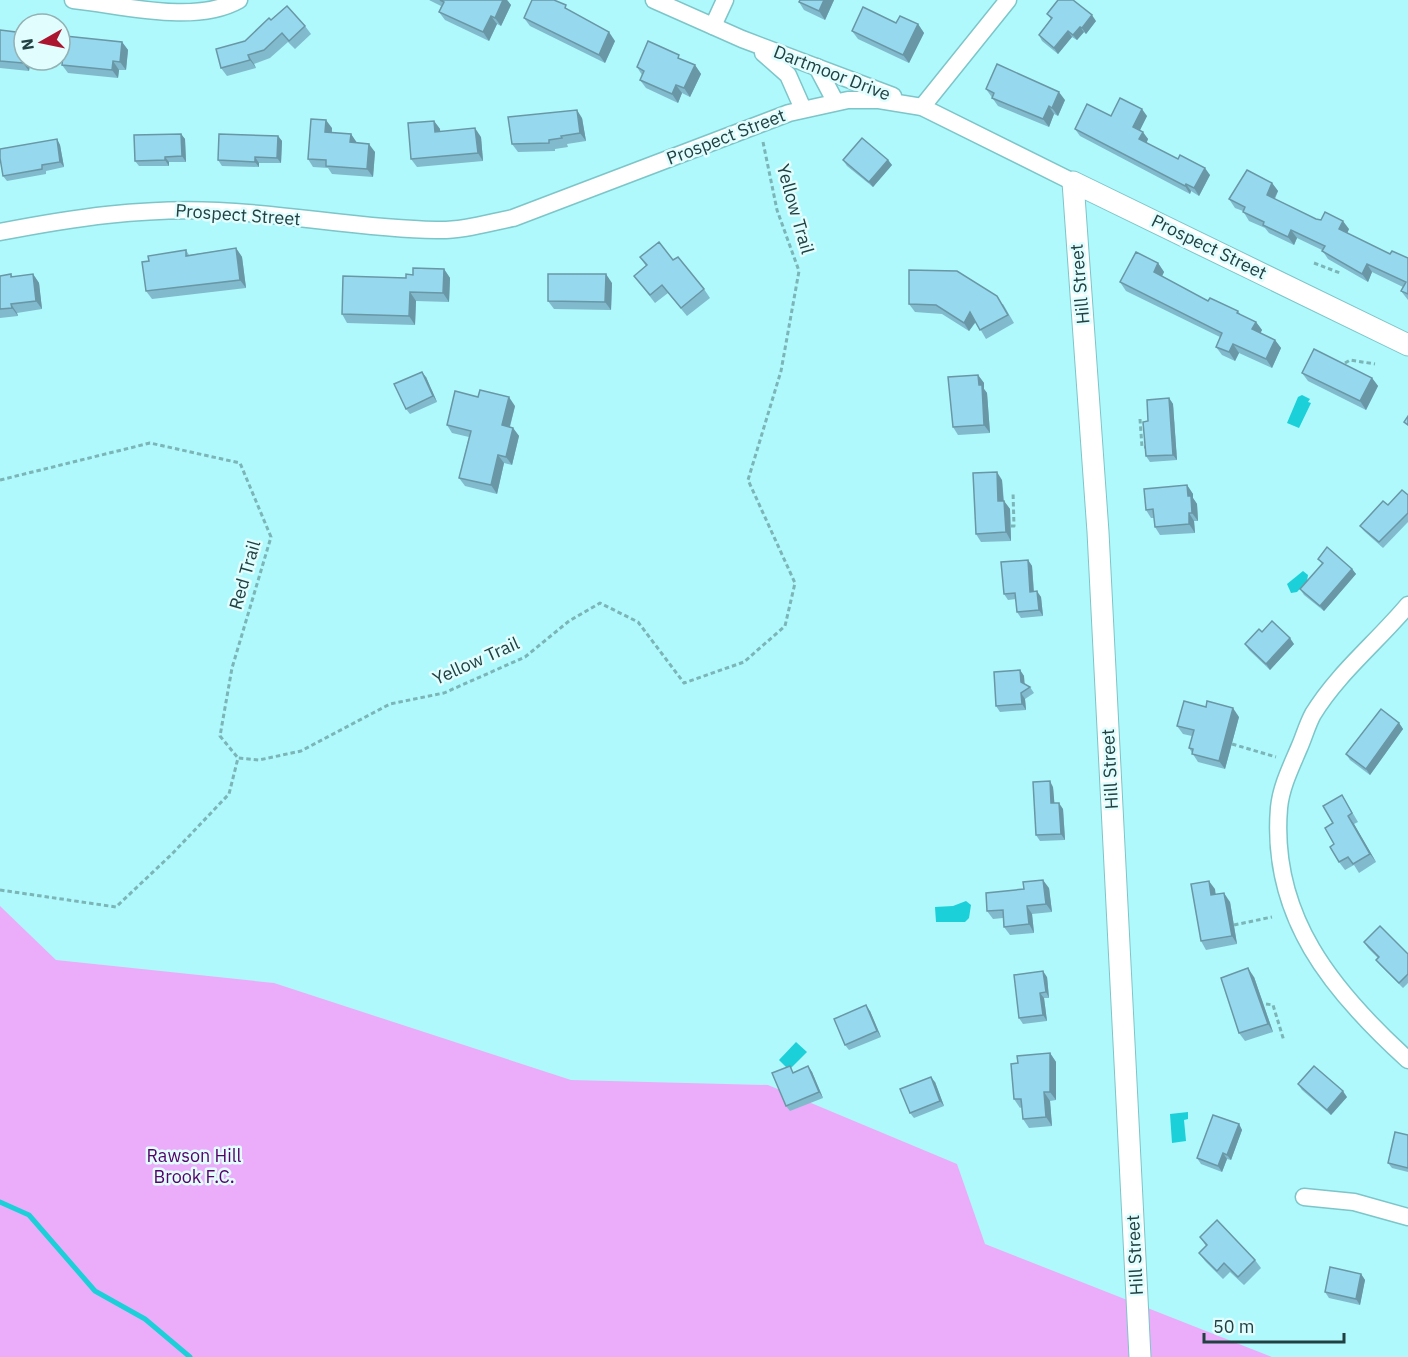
<svg xmlns="http://www.w3.org/2000/svg" width="1408" height="1357" viewBox="0 0 1408 1357" font-family="'IBM Plex Sans',sans-serif">
<rect width="100%" height="100%" fill="#aff9fc"/>
<path fill="#ebadf9" d="M0,906L56,960L274,983L571,1080L768,1085L957,1164L985,1244L1272,1357H0Z"/>
<g fill="#1bd0d8">
<path d="M1302,395L1310,399L1308,402L1311,403L1299,428L1287,423L1298,397Z"/>
<path d="M1303,571L1308,575L1307,581L1297,592L1291,593L1287,584Z"/>
<path d="M966,901L971,905L969,918L965,922H936L935,907L953,906Z"/>
<path d="M796,1042L807,1052L789,1070L779,1060Z"/>
<path d="M1188,1112V1119L1184,1120L1186,1141L1172,1143L1170,1114Z"/>
</g>
<g fill="none" stroke-linecap="round" stroke-linejoin="round">
<path stroke="#1bd0d8" stroke-width="5" d="M0,1202L29,1215L95,1291L145,1319L190,1357"/>
<g stroke="#7dc5c9" stroke-width="19">
<g id="minor">
<path d="M73,0C122,5 195,25 239,0"/>
<path d="M654,0L742,39L893,96"/>
<path d="M713,26L725,0"/>
<path d="M763,53L788,75L803,109"/>
<path d="M817,67L835,101"/>
<path d="M922,107L1008,0"/>
<path d="M0,232C72,218 145,207 218,211C291,214 363,229 436,230C461,231 488,223 513,218L789,113L848,100H879L922,107L1073,182"/>
<path d="M1408,605C1377,642 1338,673 1313,714C1307,725 1304,737 1299,748C1291,767 1281,787 1279,808C1270,916 1332,991 1408,1060"/>
<path d="M1304,1197L1354,1202L1408,1217"/>
</g>
</g>
<g stroke="#7dc5c9" stroke-width="23">
<path id="tertiary" d="M1140,1357L1098,532L1073,182L1408,345"/>
</g>
<g stroke="#7bb5b7" stroke-width="3" stroke-dasharray="4.5 3" stroke-linecap="butt">
<path d="M1314,263L1340,273"/>
<path d="M1345,363L1350,360L1375,364"/>
<path d="M1140,419L1142,447H1147"/>
<path d="M0,480L150,443L240,463L271,537L232,668L220,736L238,758"/>
<path d="M1011,526H1014L1013,492"/>
<path d="M1232,744L1276,757"/>
<path d="M0,890L116,907L172,854L229,794L238,758L259,760L301,751L390,704L444,693L525,657L569,621L600,603L638,622L684,683L744,662L785,626L795,583L748,480L781,371L799,271L777,210L763,142"/>
<path d="M1234,925L1272,917"/>
<path d="M1266,1004L1273,1005L1284,1041"/>
</g>
<use href="#minor" stroke="#fff" stroke-width="16"/>
<use href="#tertiary" stroke="#fff" stroke-width="21"/>
</g>
<g fill="#81bacc">
<path d="M429,0H507L511,5L501,26L497,24L489,41L445,20L439,12L441,6Z"/>
<path d="M800,0H834L825,20L804,10L799,2Z"/>
<path d="M1047,14L1096,21L1086,34L1084,32L1077,40L1072,37L1058,54L1042,41L1039,35L1051,19Z"/>
<path d="M524,18L615,41L605,63L530,26Z"/>
<path d="M271,20L305,26L311,34L295,49L288,42L270,58L254,64L256,68L227,76L221,68L245,41Z"/>
<path d="M918,24L924,33L909,63L858,39L852,31Z"/>
<path d="M0,30L24,60H38V65L30,64L29,71L0,68Z"/>
<path d="M122,42L128,50L126,70H119L118,78L68,73L62,65Z"/>
<path d="M683,60L695,65L701,74L690,97L682,93L678,103L646,88L640,80L642,75L637,67Z"/>
<path d="M986,89L1065,100L1058,116L1054,114L1049,127L998,106Z"/>
<path d="M1111,116H1147L1140,130L1148,139L1146,143L1210,175L1199,196L1191,191L1190,194L1080,136L1075,129Z"/>
<path d="M582,118L586,141L567,144L568,147L555,149V151L518,152L512,144Z"/>
<path d="M434,121L440,129V131L481,137L483,161L417,167L411,159Z"/>
<path d="M332,128V133L351,134L357,143L375,152L373,177L332,174L328,168L313,167L308,159Z"/>
<path d="M181,134L185,139L186,162H169V166H139L135,161Z"/>
<path d="M278,136L282,141L281,163H259V167L222,166L218,160Z"/>
<path d="M57,139L60,145L64,167L46,171V174L7,181L3,176Z"/>
<path d="M843,160H888L892,165L873,187L847,166Z"/>
<path d="M1272,183L1278,191L1275,199L1316,219L1349,229L1347,233L1390,254L1408,258V300L1401,291L1403,287L1372,272L1368,282L1328,259L1322,250L1297,238L1294,245L1269,233L1265,228L1249,221L1243,211L1235,208L1229,199Z"/>
<path d="M236,248L242,257L246,288L152,299L146,291L149,261L186,250L189,255Z"/>
<path d="M640,257L673,260L704,289L710,298L687,316L668,293L655,303L634,276L646,266Z"/>
<path d="M1158,263L1164,272L1162,276L1208,301L1238,311L1241,315L1256,322L1262,330L1260,333L1275,340L1281,348L1272,368L1239,353L1235,361L1222,355L1216,347L1220,337L1126,291L1120,282Z"/>
<path d="M444,269L450,278L449,302L416,301L415,325L347,323L342,314L413,275Z"/>
<path d="M11,274L13,277L33,274L39,283L42,309L17,313L18,316L0,318V276Z"/>
<path d="M612,283L611,310L554,309L548,301Z"/>
<path d="M909,304H1003L1014,323L986,339L976,322L969,331L942,314L915,312Z"/>
<path d="M1302,373L1372,378L1378,386L1366,410L1308,381Z"/>
<path d="M978,375L984,383V389L987,393L990,433L958,435L953,427Z"/>
<path d="M426,377L437,402L410,414L406,409Z"/>
<path d="M1169,398L1173,404L1177,460L1150,462L1146,456L1148,421Z"/>
<path d="M515,406L510,427L513,428L519,436L512,465L504,463L497,494L465,486L459,478L469,437L452,433L447,425Z"/>
<path d="M1002,480L1004,501L1010,509L1011,541L981,542L976,534Z"/>
<path d="M1187,485L1193,494V498L1197,504L1198,521H1194L1195,533L1160,535L1155,527L1154,518H1151L1146,510Z"/>
<path d="M1408,495V522L1383,548L1364,531L1360,526L1388,505Z"/>
<path d="M1318,559L1352,569L1356,574L1324,611L1304,595L1300,589L1322,564Z"/>
<path d="M1028,560L1032,566L1034,591L1041,597L1043,616L1021,618L1017,612L1016,599L1008,600L1004,594Z"/>
<path d="M1262,632L1294,644L1270,670L1249,650L1245,644Z"/>
<path d="M1020,670L1024,676V684L1030,687L1034,693L1025,699L1026,710L1000,712L996,706Z"/>
<path d="M1239,717L1225,769L1198,762L1189,748L1192,736L1183,734L1177,726Z"/>
<path d="M1399,723L1403,729L1370,775L1350,760L1346,754Z"/>
<path d="M1053,787L1054,803L1063,809L1065,840L1040,841L1036,835Z"/>
<path d="M1342,795L1358,822L1354,824L1376,862L1359,873L1354,865L1345,870L1339,862L1334,844L1333,823Z"/>
<path d="M1049,888L1052,912L1032,914L1034,933L1010,935L1004,927L1003,918L993,919L987,911L1024,889Z"/>
<path d="M1215,889V895L1230,902L1237,944L1206,950L1201,941Z"/>
<path d="M1364,942L1408,954V983L1403,988L1380,965L1376,960L1378,958L1368,948Z"/>
<path d="M1047,977L1049,998H1044L1047,1021L1023,1024L1019,1018Z"/>
<path d="M1254,977L1273,1032L1245,1041L1239,1033Z"/>
<path d="M870,1011L881,1037L849,1050L845,1045Z"/>
<path d="M1050,1053L1056,1062V1100L1050,1101L1052,1126L1029,1128L1023,1119L1022,1107L1020,1108L1014,1099L1018,1063Z"/>
<path d="M808,1066L812,1072L823,1098L790,1111L786,1106L794,1072Z"/>
<path d="M935,1082L944,1106L914,1118L910,1113Z"/>
<path d="M1298,1084L1347,1097L1331,1115L1302,1090Z"/>
<path d="M1239,1124L1242,1130L1231,1160L1227,1159L1222,1172L1201,1164L1197,1158Z"/>
<path d="M1408,1135V1172L1392,1168L1388,1163Z"/>
<path d="M1200,1237L1255,1260L1261,1268L1244,1285L1230,1272L1223,1279L1205,1261L1199,1253L1206,1246Z"/>
<path d="M1361,1274L1365,1280L1360,1305L1329,1298L1325,1292Z"/>
</g>
<g fill="#6997a6">
<path d="M503,0H507L511,5L501,26L495,18Z"/>
<path d="M824,0H834L825,20L819,11Z"/>
<path d="M1092,15L1096,21L1086,34L1082,28Z"/>
<path d="M491,16L497,24L489,41L483,32Z"/>
<path d="M918,24L924,33L909,63L903,55Z"/>
<path d="M1080,27L1084,32L1077,40L1073,35Z"/>
<path d="M1068,31L1072,37L1058,54L1054,48Z"/>
<path d="M609,32L615,41L605,63L599,55Z"/>
<path d="M122,42L128,50L126,70L120,62Z"/>
<path d="M248,55L254,64L256,68L250,60Z"/>
<path d="M24,60H27L30,64L29,71L23,63Z"/>
<path d="M113,61L119,70L118,78L112,70Z"/>
<path d="M695,65L701,74L690,97L684,88Z"/>
<path d="M676,85L682,93L678,103L672,94Z"/>
<path d="M1059,92L1065,100L1058,116L1052,108Z"/>
<path d="M1049,106L1054,114L1049,127L1043,119Z"/>
<path d="M1142,109L1147,116L1138,134L1133,127Z"/>
<path d="M577,110L582,118L586,141L580,133Z"/>
<path d="M326,120L332,128L331,140L325,132Z"/>
<path d="M434,121L440,129L441,140L435,132Z"/>
<path d="M475,128L481,137L483,161L478,153Z"/>
<path d="M1143,132L1148,139L1145,147L1139,139Z"/>
<path d="M181,134L185,139L186,162L182,156Z"/>
<path d="M351,134L357,143L350,142Z"/>
<path d="M278,136L282,141L281,163L277,158Z"/>
<path d="M57,139L60,145L64,167L60,162Z"/>
<path d="M369,144L375,152L373,177L367,169Z"/>
<path d="M165,157L169,162V166L165,160Z"/>
<path d="M255,157L259,163V167L255,162Z"/>
<path d="M888,160L892,165L873,187L869,182Z"/>
<path d="M1205,168L1210,175L1199,196L1194,188Z"/>
<path d="M1272,183L1278,191L1272,203L1267,195Z"/>
<path d="M1186,184L1191,191L1190,194L1185,186Z"/>
<path d="M1343,221L1349,229L1345,238L1339,229Z"/>
<path d="M1291,230L1297,238L1294,245L1288,237Z"/>
<path d="M236,248L242,257L246,288L240,280Z"/>
<path d="M1158,263L1164,272L1160,280L1154,272Z"/>
<path d="M1367,264L1372,272L1368,282L1362,274Z"/>
<path d="M444,269L450,278L449,302L443,293Z"/>
<path d="M33,274L39,283L42,309L36,301Z"/>
<path d="M606,274L612,283L611,310L605,302Z"/>
<path d="M410,292L416,301L415,325L409,316Z"/>
<path d="M11,304L17,313L18,316L12,308Z"/>
<path d="M970,312L976,321L969,331L964,323Z"/>
<path d="M1256,322L1262,330L1258,338L1252,329Z"/>
<path d="M1275,340L1281,348L1272,368L1266,359Z"/>
<path d="M1233,344L1239,353L1235,361L1229,352Z"/>
<path d="M422,372L426,377L437,402L433,396Z"/>
<path d="M978,375L984,383V389L987,393L990,433L984,425Z"/>
<path d="M1372,378L1378,386L1366,410L1360,401Z"/>
<path d="M509,397L515,406L508,433L502,425Z"/>
<path d="M1169,398L1173,404L1177,460L1173,455Z"/>
<path d="M513,428L519,436L512,465L506,457Z"/>
<path d="M498,455L504,463L497,494L491,485Z"/>
<path d="M997,472L1002,480L1004,510L998,501Z"/>
<path d="M1187,485L1193,494V498L1197,504L1198,521L1192,513L1188,496Z"/>
<path d="M1004,501L1010,509L1011,541L1006,532Z"/>
<path d="M1189,513L1194,521L1195,533L1189,524Z"/>
<path d="M1028,560L1032,566L1034,597L1030,592Z"/>
<path d="M1352,569L1356,574L1324,611L1320,606Z"/>
<path d="M1037,591L1041,597L1043,616L1039,610Z"/>
<path d="M1290,638L1294,644L1270,670L1266,664Z"/>
<path d="M1020,670L1024,676L1025,687L1021,682Z"/>
<path d="M1021,693L1025,699L1026,710L1022,704Z"/>
<path d="M1233,708L1239,717L1225,769L1219,761Z"/>
<path d="M1399,723L1403,729L1370,775L1366,769Z"/>
<path d="M1050,781L1053,787L1055,809L1051,803Z"/>
<path d="M1059,803L1063,809L1065,840L1061,834Z"/>
<path d="M1348,816L1354,824L1376,862L1370,854Z"/>
<path d="M1043,880L1049,888L1052,912L1046,904Z"/>
<path d="M1209,881L1215,889L1217,904L1211,895Z"/>
<path d="M1224,893L1230,902L1237,944L1232,936Z"/>
<path d="M1027,906L1032,914L1034,933L1029,924Z"/>
<path d="M1248,968L1254,977L1273,1032L1268,1024Z"/>
<path d="M1043,971L1047,977L1049,998L1046,992Z"/>
<path d="M1040,993L1044,998L1047,1021L1043,1015Z"/>
<path d="M866,1005L870,1011L881,1037L877,1031Z"/>
<path d="M1050,1053L1056,1062V1100L1050,1092Z"/>
<path d="M808,1066L812,1072L823,1098L819,1092Z"/>
<path d="M931,1077L935,1082L944,1106L940,1101Z"/>
<path d="M1343,1091L1347,1097L1331,1115L1327,1110Z"/>
<path d="M1044,1092L1050,1101L1052,1126L1046,1117Z"/>
<path d="M1239,1124L1242,1130L1231,1160L1227,1155Z"/>
<path d="M1223,1153L1227,1159L1222,1172L1218,1166Z"/>
<path d="M1361,1274L1365,1280L1360,1305L1356,1299Z"/>
</g>
<g fill="#96d8ed" stroke="#6997a6" stroke-width="1.5">
<path d="M440,0H503L495,18L491,16L483,32L439,12L444,2Z"/>
<path d="M532,0H554L566,5L565,8L609,32L599,55L524,18Z"/>
<path d="M800,0H824L819,11L799,2Z"/>
<path d="M1058,0H1073L1092,15L1082,28L1080,27L1073,35L1068,31L1054,48L1039,35L1052,18L1047,14Z"/>
<path d="M287,6L305,26L289,41L282,33L264,50L248,55L250,60L221,68L216,49L245,41L269,18L271,20Z"/>
<path d="M863,7L896,23L900,16L918,24L903,55L852,31Z"/>
<path d="M0,30L24,33L23,63L0,61Z"/>
<path d="M65,36L122,42L120,62L113,61L112,70L62,65Z"/>
<path d="M648,41L679,55L678,58L695,65L684,88L676,85L672,94L640,80L644,71L637,67Z"/>
<path d="M997,64L1059,92L1052,108L1049,106L1043,119L992,98L994,93L986,89Z"/>
<path d="M1120,98L1142,109L1133,127L1143,132L1139,139L1178,159L1180,155L1205,168L1194,188L1186,184L1185,186L1075,129L1087,104L1111,116Z"/>
<path d="M577,110L580,133L561,136L562,138L549,140V143L512,144L508,117Z"/>
<path d="M311,119L326,120L325,132L351,134L350,142L369,144L367,169L326,166V160L308,159Z"/>
<path d="M434,121L435,132L475,128L478,153L411,159L408,123Z"/>
<path d="M181,134L182,156L165,157V160L135,161L134,135Z"/>
<path d="M219,134L278,136L277,158L255,157V162L218,160Z"/>
<path d="M862,138L888,160L869,182L843,160Z"/>
<path d="M57,139L60,162L42,165V169L3,176L0,158V149Z"/>
<path d="M1247,170L1272,183L1267,195L1316,219L1321,220L1325,212L1343,221L1339,229L1390,254L1392,251L1408,258V294L1401,291L1406,282L1367,264L1362,274L1322,251L1325,246L1291,230L1288,237L1263,225L1264,222L1243,212L1245,207L1229,199Z"/>
<path d="M659,242L673,260L678,257L704,289L681,308L662,285L650,295L634,276L647,265L640,257Z"/>
<path d="M236,248L240,280L146,291L142,262L149,261L148,256L186,250V256Z"/>
<path d="M1136,252L1158,263L1154,272L1208,301L1210,298L1238,311L1237,313L1256,322L1252,329L1275,340L1266,359L1233,344L1229,352L1216,347L1222,333L1120,282Z"/>
<path d="M413,268L444,269L443,293L410,292L409,316L342,314L343,276L406,278V274L413,275Z"/>
<path d="M909,270L957,271L997,296L1008,315L980,330L970,312L964,323L936,305L909,304Z"/>
<path d="M11,274V277L33,274L36,301L11,304L12,308L0,309V276Z"/>
<path d="M548,274H606L605,302L548,301Z"/>
<path d="M1314,349L1372,378L1360,401L1302,373Z"/>
<path d="M422,372L433,396L406,409L394,384Z"/>
<path d="M978,375L979,385H982L984,425L953,427L948,377Z"/>
<path d="M480,390L509,397L502,425L513,428L506,457L498,455L491,485L459,478L471,431L447,425L455,391L478,397Z"/>
<path d="M1169,398L1173,455L1146,456L1143,422L1148,421L1147,400Z"/>
<path d="M1408,416V425L1404,422Z"/>
<path d="M997,472L998,501H1004L1006,532L976,534L973,473Z"/>
<path d="M1187,485L1188,496H1191L1192,513H1189V524L1155,527L1153,509L1146,510L1144,489Z"/>
<path d="M1402,490L1408,495V513L1379,542L1360,526L1383,501L1388,505Z"/>
<path d="M1327,547L1352,569L1320,606L1300,589L1323,563L1318,559Z"/>
<path d="M1028,560L1030,592L1037,591L1039,610L1017,612L1015,593L1004,594L1001,562Z"/>
<path d="M1272,621L1290,638L1266,664L1245,644L1259,629L1262,632Z"/>
<path d="M1020,670L1021,682L1030,687L1021,693L1022,704L996,706L994,672Z"/>
<path d="M1184,701L1206,707L1207,701L1233,708L1219,761L1192,754L1193,749L1189,748L1194,730L1177,726Z"/>
<path d="M1381,709L1399,723L1366,769L1346,754Z"/>
<path d="M1050,781L1051,803H1059L1061,834L1036,835L1033,782Z"/>
<path d="M1342,795L1352,813L1348,816L1370,854L1353,864L1348,857L1339,862L1330,847L1334,844L1325,828L1333,823L1323,806Z"/>
<path d="M1043,880L1046,904L1027,906L1029,924L1004,927L1003,910L987,911L986,893L1024,889L1023,882Z"/>
<path d="M1209,881L1211,895L1224,893L1232,936L1201,941L1191,884Z"/>
<path d="M1380,926L1408,954V974L1399,983L1376,960L1379,957L1364,942Z"/>
<path d="M1248,968L1268,1024L1239,1033L1221,978Z"/>
<path d="M1043,971L1046,992L1040,993L1043,1015L1019,1018L1014,975Z"/>
<path d="M866,1005L877,1031L845,1045L834,1019Z"/>
<path d="M1050,1053V1092H1044L1046,1117L1023,1119L1021,1099H1014L1011,1064L1018,1063L1017,1056Z"/>
<path d="M790,1066L793,1073L808,1066L819,1092L786,1106L772,1073Z"/>
<path d="M1314,1066L1343,1091L1327,1110L1298,1084Z"/>
<path d="M931,1077L940,1101L910,1113L900,1089Z"/>
<path d="M1213,1115L1239,1124L1227,1155L1223,1153L1218,1166L1197,1158Z"/>
<path d="M1395,1132L1408,1135V1168L1388,1163Z"/>
<path d="M1217,1220L1255,1260L1238,1277L1224,1263L1217,1271L1199,1253L1207,1245L1200,1237Z"/>
<path d="M1330,1267L1361,1274L1356,1299L1325,1292Z"/>
</g>
<g text-anchor="middle" stroke-width="5" stroke-linejoin="round" paint-order="stroke">
<g font-size="18" fill="#214042" stroke="#e1fdfe">
<text transform="translate(832 73) rotate(21)" y="6">Dartmoor Drive</text>
<text transform="translate(726 137) rotate(-21)" y="6">Prospect Street</text>
<text transform="translate(795 209) rotate(74)" y="6">Yellow Trail</text>
<text transform="translate(238 215) rotate(4)" y="6">Prospect Street</text>
<text transform="translate(1209 247) rotate(26)" y="6">Prospect Street</text>
<text transform="translate(1080 284) rotate(-95)" y="6">Hill Street</text>
<text transform="translate(245 575) rotate(-74)" y="6">Red Trail</text>
<text transform="translate(476 661) rotate(-24)" y="6">Yellow Trail</text>
<text transform="translate(1110 769) rotate(-93)" y="6">Hill Street</text>
<text transform="translate(1135 1255) rotate(-93)" y="6">Hill Street</text>
</g>
<g font-size="18" fill="#570067" stroke="#e1fdfe">
<text x="194" y="1162">Rawson Hill<tspan x="194" dy="21">Brook F.C.</tspan></text>
</g>
</g>
<g transform="translate(42 42) rotate(261)"><circle r="28" fill="#e1fdfe" stroke="#94b1b3" stroke-width="1.5"/>
<path d="M0-4.5L10 22L0 15L-10 22Z" fill="#ab152f"/>
<text y="-9" font-size="16" font-weight="bold" text-anchor="middle" fill="#214042">N</text>
</g>
<path d="M1204 1333v9h140v-9" fill="none" stroke="#214042" stroke-width="3"/>
<text x="1213" y="1333" font-size="18" fill="#214042" stroke="#e1fdfe" stroke-width="4.5" paint-order="stroke">50 m</text>
</svg>
